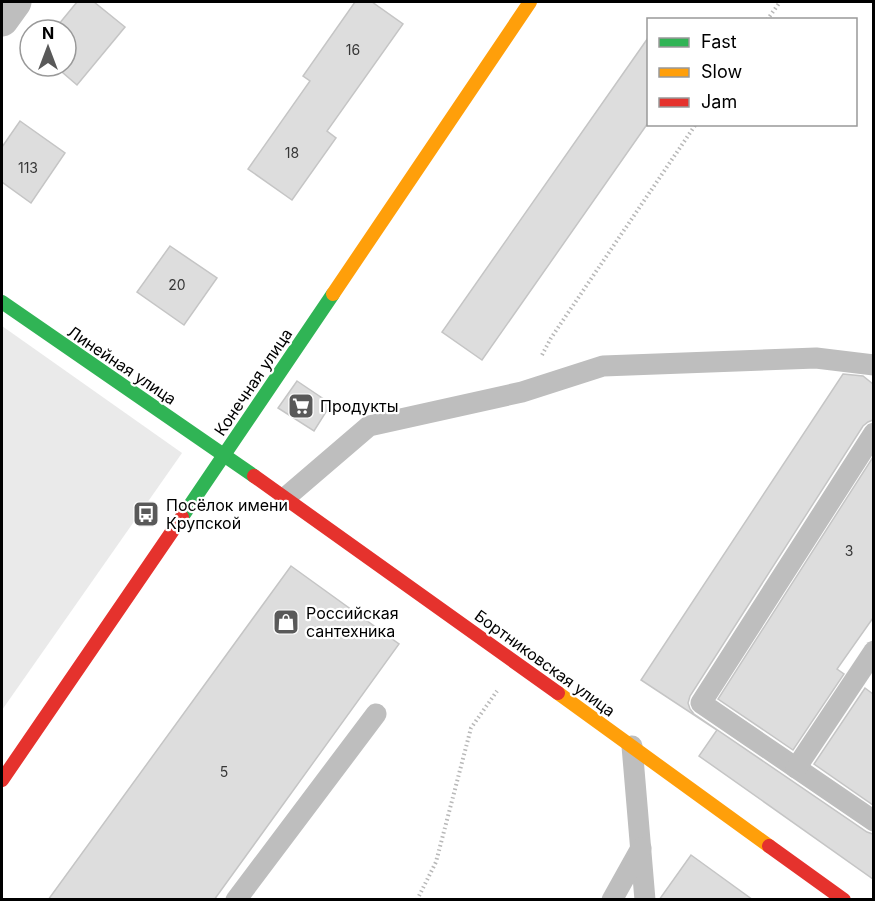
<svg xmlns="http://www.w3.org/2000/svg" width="875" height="901" viewBox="0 0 875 901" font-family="Inter,sans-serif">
<rect width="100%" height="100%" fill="#fff"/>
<path fill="#eaeaea" d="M2,326L182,453L2,710Z"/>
<g fill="#ddd" stroke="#c5c5c5" stroke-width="1.5">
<path d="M77,2H94L125,27L77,85L55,66H66V30H54Z"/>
<path d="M355,2H372L403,24L327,131L336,138L292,200L248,169L310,81L303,76Z"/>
<path d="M648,38V123L482,360L442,332Z"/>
<path d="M20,121L65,153L31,203L2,182V147Z"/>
<path d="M170,246L217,278L184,325L137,292Z"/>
<path d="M843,374L863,376L873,384V420L868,422L863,426L690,696L688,703L690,709L694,714L867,832L873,834V879L699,756L717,730L641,680Z"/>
<path d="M297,381L331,404L314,431L278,408Z"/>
<path d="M873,457V618L837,669L844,674L793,750L718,699Z"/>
<path d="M291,566L399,644L214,900H48Z"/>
<path d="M865,688L873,694V805L814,764Z"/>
<path d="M691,855L753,900H659Z"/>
</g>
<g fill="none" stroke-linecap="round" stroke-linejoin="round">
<g stroke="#b8b8b8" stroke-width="4" stroke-dasharray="1.5 3" stroke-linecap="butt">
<path d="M767,20L780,2"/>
<path d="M542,355L551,338L696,124"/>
<path d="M417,900L436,862L471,728L497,691"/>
</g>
<g stroke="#bebebe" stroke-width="21">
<path d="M874,433L701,703L874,821"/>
<path d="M285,498L369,426L522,392L603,366L816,358L874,365"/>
<path d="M632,746L645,900"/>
<path d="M796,768L874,651"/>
<path d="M236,900L376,714"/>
<path d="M612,900L641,848"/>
</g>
<path stroke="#bebebe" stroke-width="33" d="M2,20L15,2"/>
<g stroke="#30b455" stroke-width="14">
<path d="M2,302L254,476"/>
<path d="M182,517L333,294"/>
</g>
<g stroke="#ff9f0a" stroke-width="14">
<path d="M333,294L530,2"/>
<path d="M558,693L769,846"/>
</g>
<g stroke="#e5322d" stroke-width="14">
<path d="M254,476L558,693"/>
<path d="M2,780L182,517"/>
<path d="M769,846L844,900"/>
</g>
</g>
<defs>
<g id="supermarket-square" transform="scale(1.35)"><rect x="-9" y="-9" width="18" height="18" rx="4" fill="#595959" stroke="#fff"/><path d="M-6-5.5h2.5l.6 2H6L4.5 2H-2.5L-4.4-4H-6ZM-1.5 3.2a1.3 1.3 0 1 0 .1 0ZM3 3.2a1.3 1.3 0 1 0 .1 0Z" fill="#fff"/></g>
<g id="bus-square" transform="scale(1.35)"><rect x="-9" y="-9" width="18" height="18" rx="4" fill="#595959" stroke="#fff"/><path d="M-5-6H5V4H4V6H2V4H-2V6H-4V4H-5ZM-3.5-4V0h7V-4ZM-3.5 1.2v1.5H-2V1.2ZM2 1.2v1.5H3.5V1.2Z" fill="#fff"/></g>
<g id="shop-square" transform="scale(1.35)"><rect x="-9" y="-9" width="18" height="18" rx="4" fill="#595959" stroke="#fff"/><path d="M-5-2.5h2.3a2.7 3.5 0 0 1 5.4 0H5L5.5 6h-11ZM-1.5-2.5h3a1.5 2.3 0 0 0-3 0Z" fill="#fff"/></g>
</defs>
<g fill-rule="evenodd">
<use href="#supermarket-square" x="301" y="406"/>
<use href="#bus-square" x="146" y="514"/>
<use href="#shop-square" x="286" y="622"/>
</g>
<g text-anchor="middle" stroke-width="4.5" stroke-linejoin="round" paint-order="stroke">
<g font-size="14" fill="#373737">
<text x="353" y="55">16</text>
<text x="292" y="158">18</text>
<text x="28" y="173">113</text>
<text x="177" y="290">20</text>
<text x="849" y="556">3</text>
<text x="224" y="777">5</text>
</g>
<g font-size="16" fill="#000" stroke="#fff">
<text transform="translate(122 365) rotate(34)" y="6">Линейная улица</text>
<text transform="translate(253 382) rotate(-56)" y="6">Конечная улица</text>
<text transform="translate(545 663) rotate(36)" y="6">Бортниковская улица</text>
</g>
<g font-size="16" fill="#000" stroke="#fff" text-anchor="start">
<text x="320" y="412">Продукты</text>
<text x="166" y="511">Посёлок имени<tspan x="166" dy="18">Крупской</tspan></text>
<text x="306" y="619">Российская<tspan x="306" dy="18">сантехника</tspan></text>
</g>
</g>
<rect width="875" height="901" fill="none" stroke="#000000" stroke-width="6"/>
<rect x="647" y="18" width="210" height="108" fill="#ffffff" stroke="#999999" stroke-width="1.5"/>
<rect x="659" y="38" width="30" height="9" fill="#30b455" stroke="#999999" stroke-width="1.5"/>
<text x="701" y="48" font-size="18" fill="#000000">Fast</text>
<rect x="659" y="68" width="30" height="9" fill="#ff9f0a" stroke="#999999" stroke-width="1.5"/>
<text x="701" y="78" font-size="18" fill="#000000">Slow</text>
<rect x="659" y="98" width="30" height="9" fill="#e5322d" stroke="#999999" stroke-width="1.5"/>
<text x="701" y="108" font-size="18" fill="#000000">Jam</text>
<g transform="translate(48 48)"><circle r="28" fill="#ffffff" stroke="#999999" stroke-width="1.5"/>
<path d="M0-4.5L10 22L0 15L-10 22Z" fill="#595959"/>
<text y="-9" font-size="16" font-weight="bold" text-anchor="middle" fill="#000000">N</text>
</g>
</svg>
